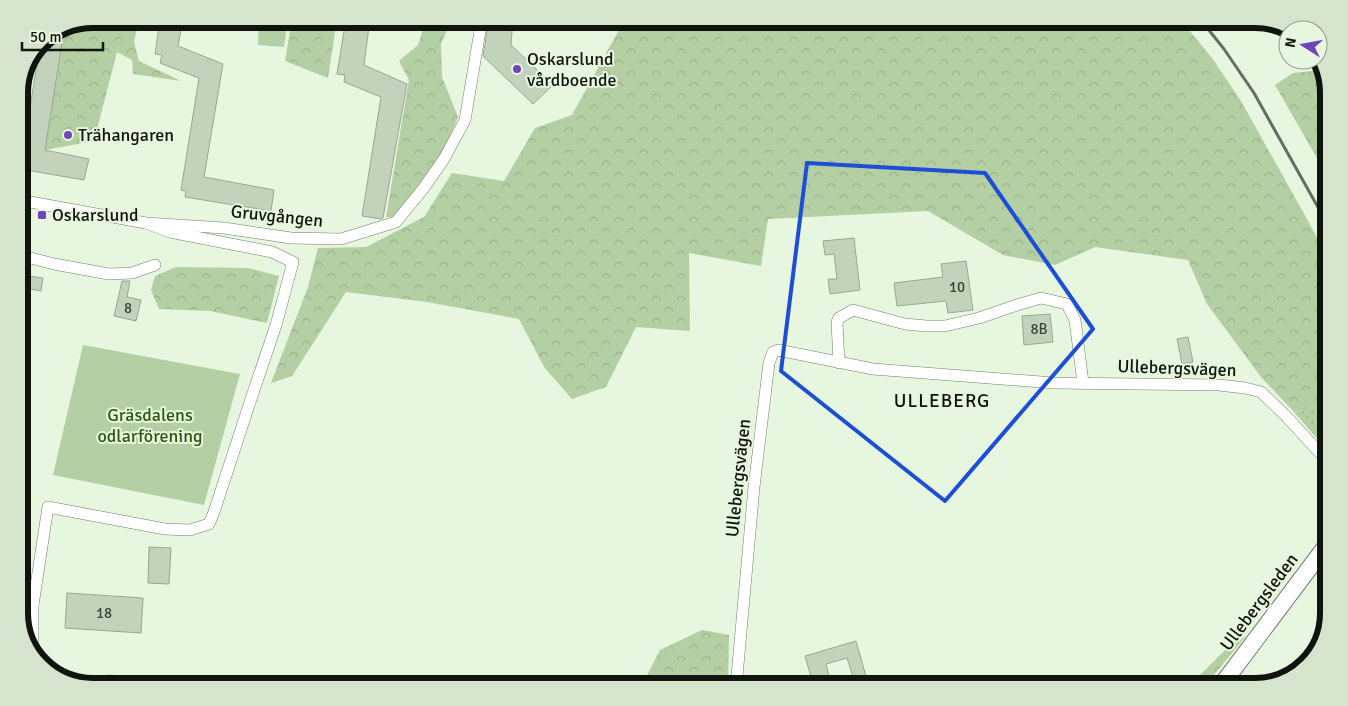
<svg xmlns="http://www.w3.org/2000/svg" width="1348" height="706" viewBox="0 0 1348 706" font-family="Signika,sans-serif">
<defs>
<pattern id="grass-dots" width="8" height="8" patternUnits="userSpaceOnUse" patternTransform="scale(1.25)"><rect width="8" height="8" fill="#b4cfa3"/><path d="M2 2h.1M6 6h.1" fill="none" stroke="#9ab18b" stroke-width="1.8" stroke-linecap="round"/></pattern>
<pattern id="forest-crowns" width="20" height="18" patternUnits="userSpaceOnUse" patternTransform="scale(1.25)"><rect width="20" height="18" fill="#b4cfa3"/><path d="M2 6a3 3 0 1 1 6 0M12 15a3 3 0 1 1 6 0" fill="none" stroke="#9ab18b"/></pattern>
</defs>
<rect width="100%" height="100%" fill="#e7f6de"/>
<path fill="url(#grass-dots)" d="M1329,403V452L1294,412Z"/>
<g fill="url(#forest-crowns)">
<path d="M93,19H139L134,42L139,61L181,81L133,74L132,60L117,52L94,141L45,150L64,31Z"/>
<path d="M292,19H337L328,78L285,61Z"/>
<path d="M426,19H452L441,44L442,77L458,117L443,153L396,217H386L409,80L399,61L418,45Z"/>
<path d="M625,19H1180L1212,58L1241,101L1307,219L1329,260V403L1294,412L1261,377L1207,304L1188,260L1095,247L1055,265L1003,255L928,211L768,219L761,266L689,253L690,331L636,327L606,387L572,399L544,367L519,319L427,302L346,292L292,376L271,383L308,287L318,248L366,247L424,217L452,173L504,181L535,128L572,115Z"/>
<path d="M1312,71H1323L1329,88V179L1275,85L1293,73Z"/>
<path d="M176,267L248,268L279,276L267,323L210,311L159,309L151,290L155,276Z"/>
<path d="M702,630L729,635L728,687H641L660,650Z"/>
<path d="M1246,636L1204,687H1188L1226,649Z"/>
</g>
<g fill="#b4cfa3">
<path d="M259,19H288L284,47L258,45Z"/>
<path d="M83,345L240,374L204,505L53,475Z"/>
</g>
<g fill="#c3d2bb" stroke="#98a790">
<path d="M160,19H183L178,46L223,64L204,177L274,190L271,211L185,197L186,191L181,190L199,78L160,63L162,55L155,54Z"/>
<path d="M346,19H370L364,65L407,84L383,218L381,219L362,216L381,97L344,82L345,75L337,74Z"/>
<path d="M489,19H513L511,45L553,85L533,104L483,56Z"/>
<path d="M64,30L45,150L89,159L84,180L26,170L28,162H21L41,40Z"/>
<path d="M854,238L860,290L830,294L828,279H837L834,254L825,255L823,241Z"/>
<path d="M966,261L973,310L948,313L946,301L897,306L894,283L943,277L941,264Z"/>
<path d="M21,275L43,278L41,291L30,289L28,307L19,306V286Z"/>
<path d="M122,281H130L127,297L141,300L136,321L114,316Z"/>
<path d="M1050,314L1053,342L1024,345L1022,316Z"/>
<path d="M1188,337L1193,362L1182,364L1177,339Z"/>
<path d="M149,547L171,548L169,584L148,583Z"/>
<path d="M67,593L143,598L141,633L65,628Z"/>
<path d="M856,641L869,687H856L847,658L826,664L832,687H814L805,656Z"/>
<path d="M107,675L141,677V687H106Z"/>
</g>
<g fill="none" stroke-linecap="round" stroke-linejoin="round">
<g stroke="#717e69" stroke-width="12">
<g id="minor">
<path d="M19,200L146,223L224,228L291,238L341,239L396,222L423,189L444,159L465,120L482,19"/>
<path d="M19,255L54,264L109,274L132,273L155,265"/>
<path d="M839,363L837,322L839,318L853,310L905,324L926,326H945L979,318L1017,305L1041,298L1067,304L1075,320L1083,383"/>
<path d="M19,602L33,605"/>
<path d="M33,656V605L48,507L165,529L190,530L209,524L214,512L251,399L276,325L293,262L272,252L170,232L146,223"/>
<path d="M737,676L754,487L769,363L773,352L778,350L873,369L1054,383L1219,385L1245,388L1261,392L1285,415L1329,463"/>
</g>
</g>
<g stroke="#717e69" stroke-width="18">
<path id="secondary" d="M1220,687L1329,542"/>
</g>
<use href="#minor" stroke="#fff" stroke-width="11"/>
<use href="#secondary" stroke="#fff" stroke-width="16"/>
<path stroke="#656e60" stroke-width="3" d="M1200,19L1224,49L1254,93L1329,227"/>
</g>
<path fill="none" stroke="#1d4ed8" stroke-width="4" stroke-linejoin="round" d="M807,163L985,173L1093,329L945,501L781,371Z"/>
<g fill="#7244bc" stroke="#e7f6de" stroke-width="2">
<circle cx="517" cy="69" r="5"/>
<circle cx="68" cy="135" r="5"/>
<rect x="37" y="210" width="10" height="10" rx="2.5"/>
</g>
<g text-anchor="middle" stroke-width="4" stroke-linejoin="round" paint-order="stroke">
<g font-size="15" fill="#3c4438">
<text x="957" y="292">10</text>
<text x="128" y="313">8</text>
<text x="1039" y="334">8B</text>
<text x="104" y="618">18</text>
</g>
<g font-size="18" fill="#0f150c" stroke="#e7f6de" text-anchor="start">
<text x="527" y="65">Oskarslund<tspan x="527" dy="21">vårdboende</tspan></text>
<text x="78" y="141">Trähangaren</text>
<text x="52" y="221">Oskarslund</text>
</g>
<g font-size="18" fill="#0f150c" stroke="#e7f6de">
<text transform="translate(277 216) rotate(6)" y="6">Gruvgången</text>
<text transform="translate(1177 368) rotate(2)" y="6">Ullebergsvägen</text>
<text transform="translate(738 478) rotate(-84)" y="6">Ullebergsvägen</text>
<text transform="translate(1259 602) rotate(-53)" y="6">Ullebergsleden</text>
</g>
<g font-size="18" fill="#30550e" stroke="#e7f6de">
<text x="150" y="421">Gräsdalens<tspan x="150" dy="21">odlarförening</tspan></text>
</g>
<g font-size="19" letter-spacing="1" fill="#0f150c" stroke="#e7f6de">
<text x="942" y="407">ULLEBERG</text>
</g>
</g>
<path d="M0 0H1348V706H0ZM93 28H1255A65 65 0 0 1 1320 93V613A65 65 0 0 1 1255 678H93A65 65 0 0 1 28 613V93A65 65 0 0 1 93 28Z" fill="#d6e4cd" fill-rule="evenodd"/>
<path fill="none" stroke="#0f150c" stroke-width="6" d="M93 28H1255A65 65 0 0 1 1320 93V613A65 65 0 0 1 1255 678H93A65 65 0 0 1 28 613V93A65 65 0 0 1 93 28Z"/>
<g transform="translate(1303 45) rotate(281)"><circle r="24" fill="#e7f6de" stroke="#919c8a"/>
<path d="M0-4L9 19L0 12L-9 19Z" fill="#7244bc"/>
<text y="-8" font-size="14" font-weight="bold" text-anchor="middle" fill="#0f150c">N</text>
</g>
<path d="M22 42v8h81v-8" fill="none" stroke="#0f150c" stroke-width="2.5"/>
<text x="30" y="42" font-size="15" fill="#0f150c" stroke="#e7f6de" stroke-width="4" paint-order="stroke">50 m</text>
</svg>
